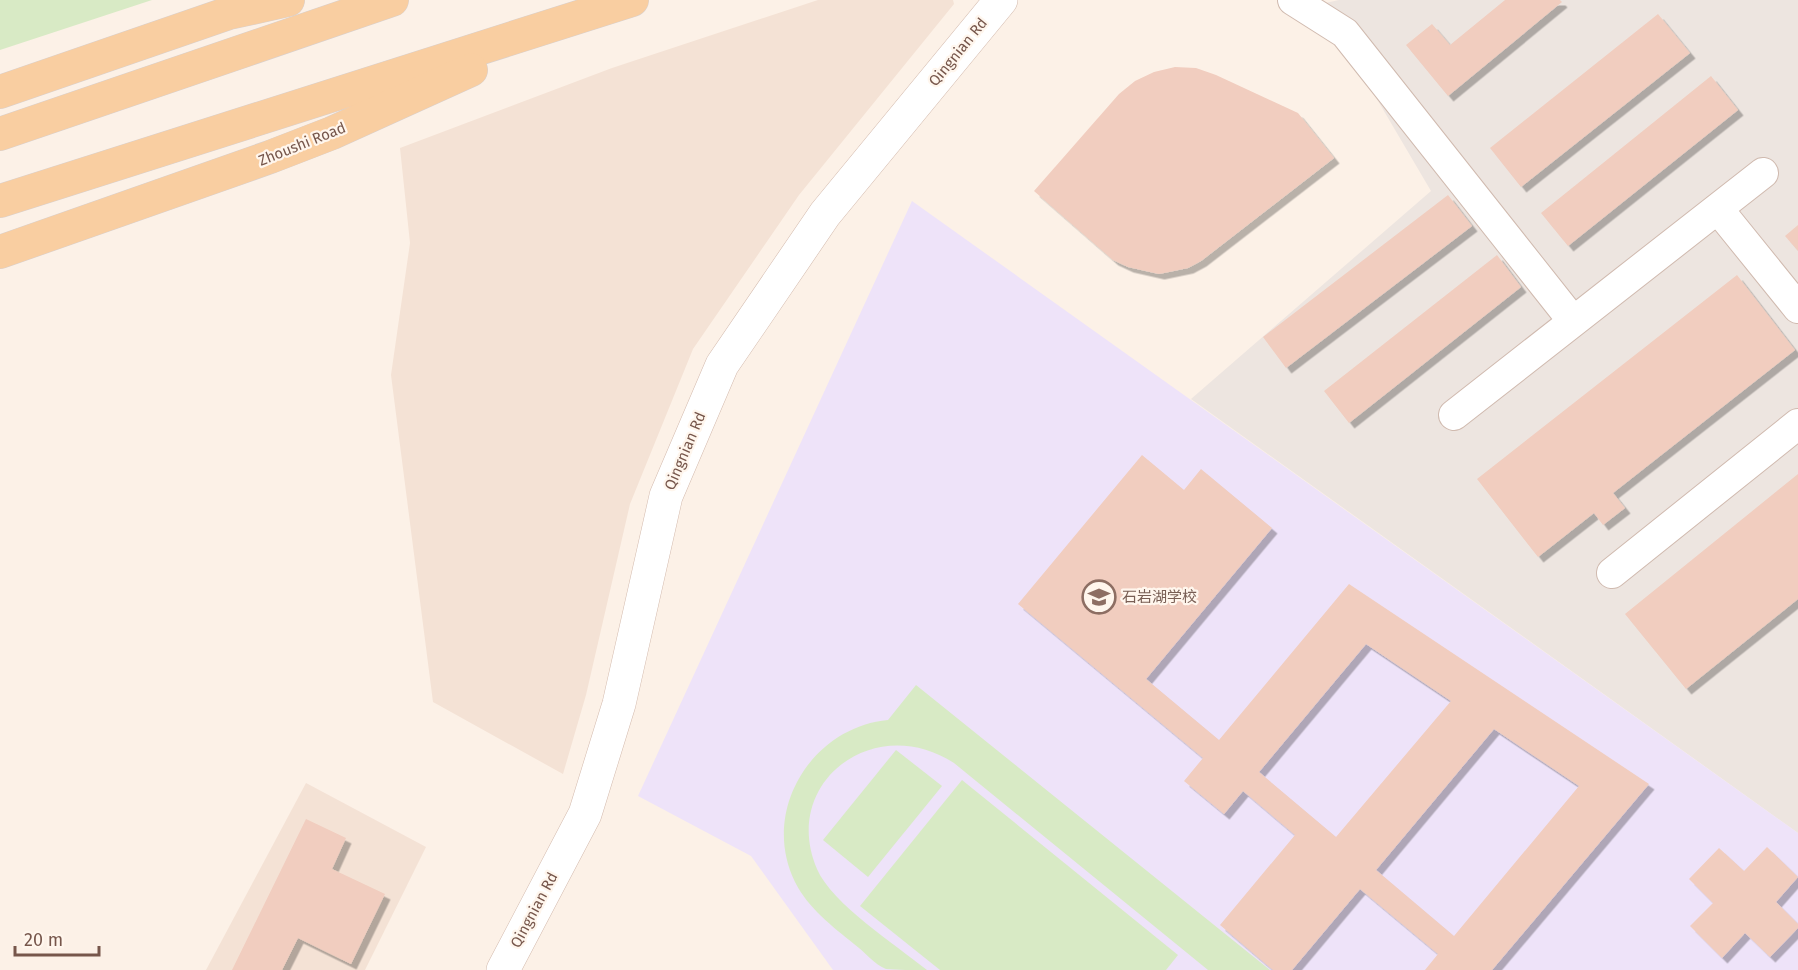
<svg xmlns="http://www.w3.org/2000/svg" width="1798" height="970" viewBox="0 0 1798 970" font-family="'Fira Sans','Noto Sans SC',sans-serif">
<defs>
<filter id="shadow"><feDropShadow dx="5.5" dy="5.5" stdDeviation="0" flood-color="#0004"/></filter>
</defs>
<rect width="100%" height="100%" fill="#fcf1e7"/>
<g fill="#f4e2d5">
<path d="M818,0H953L954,4L799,195L693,349L630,504L586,695L563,774L433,702L391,375L410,243L400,148L612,68Z"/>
<path d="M306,783L426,847L365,970H206Z"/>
</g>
<path fill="#ede5e0" d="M1339,0H1798V833L1191,399L1431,191L1321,4Z"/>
<path fill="#eee3f9" d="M912,201L1798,833V970H833L751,856L638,796Z"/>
<g fill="#d8eac5">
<path d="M0,0H152L0,50Z"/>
<path d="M916,685L1270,970H1208L954,763C874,711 780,783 817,869C832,904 896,945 927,970C916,970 896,970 886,969C875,965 864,951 854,944C832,926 808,908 795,882C760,811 812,727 888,720Z"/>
<path d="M896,750L942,786L868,877L823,840Z"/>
<path d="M962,780L1178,955L1166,970H940L860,906Z"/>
</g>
<g fill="#f1cdbf" fill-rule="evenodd" filter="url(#shadow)">
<path d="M1505,0H1560L1562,2L1448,96L1406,45L1432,24L1450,45Z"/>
<path d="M1658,14L1690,53L1521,187L1490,148Z"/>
<path d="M1175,67L1196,68L1216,75L1298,113L1334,158L1201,261L1188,268L1159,274L1128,267L1113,260L1034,191L1119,94L1135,81L1154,72Z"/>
<path d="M1711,76L1738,110L1568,246L1541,213Z"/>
<path d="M1448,195L1472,226L1286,368L1263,337Z"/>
<path d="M1798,225V251L1785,236Z"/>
<path d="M1497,255L1521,287L1349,423L1324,391Z"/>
<path d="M1737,275L1795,350L1613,493L1625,508L1603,525L1594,513L1538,557L1477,479Z"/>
<path d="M1142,455L1184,490L1201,469L1272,528L1146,679L1219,740L1349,584L1649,784L1492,970H1425L1438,954L1360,889L1292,970H1273L1220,925L1295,835L1243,791L1224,814L1184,781L1203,758L1018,604ZM1366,644L1451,701L1336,837L1259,772ZM1494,729L1579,786L1454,936L1376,870Z"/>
<path d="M1798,474V599L1686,689L1625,614Z"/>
<path d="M306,819L346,838L332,869L385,894L351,964L298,938L282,970H232Z"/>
<path d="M1767,847L1798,877L1776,902L1798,924V928L1770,957L1745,933L1722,958L1690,926L1713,903L1689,879L1719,848L1744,871Z"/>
</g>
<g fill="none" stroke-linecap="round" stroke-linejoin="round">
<g stroke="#d0baaf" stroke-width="32">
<g id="street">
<path d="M1293,0L1345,33L1573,321"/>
<path d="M1718,209L1798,308"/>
<path d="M1454,415L1763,173"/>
<path d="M1612,573L1798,424"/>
</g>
</g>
<g stroke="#d3baad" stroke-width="34">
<path id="secondary" d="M503,970L585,814L619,704L666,496L722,365L825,214L1001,0"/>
</g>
<g stroke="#d9d0cd" stroke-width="34">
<g id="primary">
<path d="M0,92L229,13L288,0"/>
<path d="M0,134L392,0"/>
<path d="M0,201L632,0"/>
<path d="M0,252L270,157L332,133L471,70"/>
</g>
</g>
<use href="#street" stroke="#fff" stroke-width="30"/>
<use href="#secondary" stroke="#fff" stroke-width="33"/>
<use href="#primary" stroke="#f9cea1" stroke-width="33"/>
</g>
<defs>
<g id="school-ring" transform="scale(1.725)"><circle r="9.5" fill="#fff6ed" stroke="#8d6e63" stroke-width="1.5"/><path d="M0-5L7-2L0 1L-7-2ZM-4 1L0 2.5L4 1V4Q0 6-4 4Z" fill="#8d6e63"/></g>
</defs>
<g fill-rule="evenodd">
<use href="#school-ring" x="1099" y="597"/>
</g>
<g text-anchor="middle" stroke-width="4.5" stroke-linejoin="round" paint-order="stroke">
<g font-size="15" fill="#76564b" stroke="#fff6ed">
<text transform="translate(958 52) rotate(-51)" y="5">Qingnian Rd</text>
<text transform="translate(302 144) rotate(-22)" y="5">Zhoushi Road</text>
<text transform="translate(685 451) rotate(-67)" y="5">Qingnian Rd</text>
<text transform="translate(534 910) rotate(-62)" y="5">Qingnian Rd</text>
</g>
<g font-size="15" fill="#785e54" stroke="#fff6ed" text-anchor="start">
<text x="1122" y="602">石岩湖学校</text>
</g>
</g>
<path d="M15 946v9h84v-9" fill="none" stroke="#76564b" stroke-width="3"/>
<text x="24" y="946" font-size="18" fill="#76564b" stroke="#fff6ed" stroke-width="4.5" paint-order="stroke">20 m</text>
</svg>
